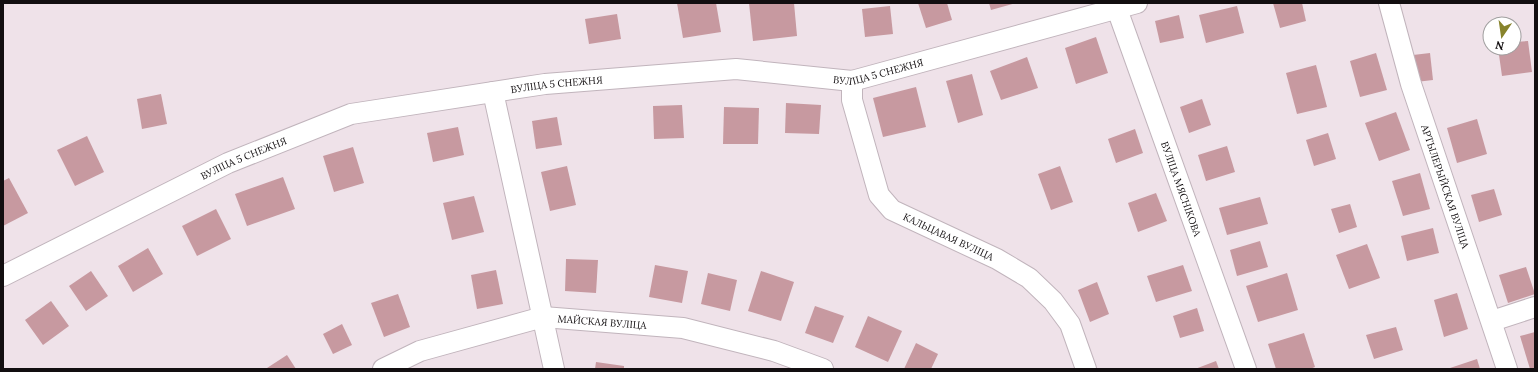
<svg xmlns="http://www.w3.org/2000/svg" width="1538" height="372" viewBox="0 0 1538 372" font-family="Lora,serif">
<rect width="100%" height="100%" fill="#efe2e9"/>
<g fill="#c799a0">
<path d="M677,3H716L721,32L683,38Z"/>
<path d="M749,3H794L797,36L753,41Z"/>
<path d="M918,3H947L952,20L926,28Z"/>
<path d="M989,3H1016L991,10Z"/>
<path d="M1273,3H1302L1306,21L1280,28Z"/>
<path d="M890,6L893,34L865,37L862,9Z"/>
<path d="M1237,6L1244,33L1206,43L1199,15Z"/>
<path d="M617,14L621,39L589,44L585,19Z"/>
<path d="M1179,15L1184,38L1160,43L1155,21Z"/>
<path d="M1096,37L1108,73L1076,84L1065,48Z"/>
<path d="M1528,41L1532,72L1502,76L1498,48H1514V42Z"/>
<path d="M1376,53L1387,90L1360,97L1350,61Z"/>
<path d="M1430,53L1433,80L1416,82L1413,55Z"/>
<path d="M1027,57L1038,88L1001,100L990,71Z"/>
<path d="M1316,65L1327,107L1297,114L1286,73Z"/>
<path d="M972,74L983,115L958,123L946,81Z"/>
<path d="M916,87L926,127L883,137L873,98Z"/>
<path d="M161,94L167,124L142,129L137,99Z"/>
<path d="M1202,99L1211,125L1189,133L1180,107Z"/>
<path d="M786,103L821,105L819,134L785,133Z"/>
<path d="M682,105L684,138L654,139L653,106Z"/>
<path d="M724,107L759,108L758,144H723Z"/>
<path d="M1396,112L1410,150L1379,161L1365,123Z"/>
<path d="M557,117L562,145L536,149L532,121Z"/>
<path d="M1477,119L1487,154L1457,163L1447,128Z"/>
<path d="M458,127L464,155L433,162L427,133Z"/>
<path d="M1135,129L1143,153L1116,163L1108,139Z"/>
<path d="M1328,133L1336,159L1314,166L1306,140Z"/>
<path d="M87,136L104,172L75,186L57,150Z"/>
<path d="M1227,146L1235,172L1206,181L1198,155Z"/>
<path d="M353,147L364,183L334,192L323,156Z"/>
<path d="M567,166L576,205L550,211L541,172Z"/>
<path d="M1060,166L1073,202L1051,210L1038,174Z"/>
<path d="M1420,173L1430,209L1403,216L1392,181Z"/>
<path d="M283,177L295,209L247,226L235,194Z"/>
<path d="M9,178L28,213L3,226V181Z"/>
<path d="M1494,189L1502,215L1479,222L1471,195Z"/>
<path d="M1156,193L1167,221L1138,232L1128,203Z"/>
<path d="M474,196L484,232L452,240L443,203Z"/>
<path d="M1260,197L1268,224L1227,235L1219,208Z"/>
<path d="M1350,204L1357,227L1339,233L1331,209Z"/>
<path d="M216,209L231,239L197,256L182,226Z"/>
<path d="M1433,228L1439,253L1407,261L1401,236Z"/>
<path d="M1260,241L1268,267L1237,276L1230,250Z"/>
<path d="M1367,244L1380,278L1349,289L1336,255Z"/>
<path d="M148,248L163,274L133,292L118,266Z"/>
<path d="M566,259L598,260L596,293L565,291Z"/>
<path d="M655,265L688,271L682,303L649,297Z"/>
<path d="M1183,265L1192,291L1156,302L1147,276Z"/>
<path d="M1526,267L1535,294L1508,303L1499,275Z"/>
<path d="M496,270L503,304L477,309L471,275Z"/>
<path d="M91,271L108,296L86,311L69,286Z"/>
<path d="M761,271L794,282L781,321L748,311Z"/>
<path d="M708,273L737,280L730,311L701,304Z"/>
<path d="M1287,273L1298,310L1258,322L1246,286Z"/>
<path d="M1097,282L1109,314L1090,322L1078,290Z"/>
<path d="M1457,293L1468,329L1444,337L1434,300Z"/>
<path d="M398,294L410,327L384,337L371,303Z"/>
<path d="M51,301L69,326L43,345L25,320Z"/>
<path d="M815,306L844,316L833,343L805,333Z"/>
<path d="M1197,308L1204,331L1180,338L1173,316Z"/>
<path d="M868,316L902,331L888,362L855,347Z"/>
<path d="M342,324L352,345L333,354L323,334Z"/>
<path d="M1396,327L1403,350L1374,359L1366,335Z"/>
<path d="M1535,332V369H1530L1520,336Z"/>
<path d="M1304,333L1315,367L1310,369H1276L1268,344Z"/>
<path d="M916,343L938,354L931,369H904Z"/>
<path d="M287,355L296,369H268L267,368Z"/>
<path d="M1477,359L1480,369H1447Z"/>
<path d="M1216,361L1219,369H1195Z"/>
<path d="M596,362L624,366V369H595Z"/>
</g>
<g fill="none" stroke-linecap="round" stroke-linejoin="round">
<g stroke="#c1b4bc" stroke-width="22">
<g id="minor">
<path id="s1" d="M1389,3L1411,84L1507,369"/>
<path id="s2" d="M1117,9L1246,369"/>
<path id="s3" d="M852,81V100L879,195L892,210L997,259L1029,278L1053,301L1070,324L1086,369"/>
<path d="M493,92L554,369"/>
<path id="s4" d="M3,276L228,163L351,114L545,84L736,69L852,81L1137,3"/>
<path d="M1492,321L1535,307"/>
<path id="s5" d="M383,369L420,351L543,317L683,328L774,351L823,369"/>
</g>
</g>
<use href="#minor" stroke="#fff" stroke-width="20"/>
</g>
<g text-anchor="middle" stroke-width="3" stroke-linejoin="round" paint-order="stroke">
<g font-size="10" fill="#120e10" stroke="#fff">
<text dy="4" stroke="none"><textPath href="#s4" startOffset="916">ВУЛІЦА 5 СНЕЖНЯ</textPath></text>
<text dy="4" stroke="none"><textPath href="#s4" startOffset="592">ВУЛІЦА 5 СНЕЖНЯ</textPath></text>
<text dy="4" stroke="none"><textPath href="#s4" startOffset="268">ВУЛІЦА 5 СНЕЖНЯ</textPath></text>
<text dy="4" stroke="none"><textPath href="#s1" startOffset="192">АРТЫЛЕРЫЙСКАЯ ВУЛІЦА</textPath></text>
<text dy="4" stroke="none"><textPath href="#s2" startOffset="191">ВУЛІЦА МЯСНІКОВА</textPath></text>
<text dy="4" stroke="none"><textPath href="#s3" startOffset="200">КАЛЬЦАВАЯ ВУЛІЦА</textPath></text>
<text dy="4" stroke="none"><textPath href="#s5" startOffset="228">МАЙСКАЯ ВУЛІЦА</textPath></text>
</g>
</g>
<rect width="1538" height="372" fill="none" stroke="#120e10" stroke-width="8"/>
<g transform="translate(1502 36) rotate(193)"><circle r="19" fill="#ffffff" stroke="#a09f9f"/>
<path d="M0-3L7 15L0 10L-7 15Z" fill="#87832c"/>
<text y="-6" font-size="11" font-weight="bold" text-anchor="middle" fill="#120e10">N</text>
</g>
</svg>
